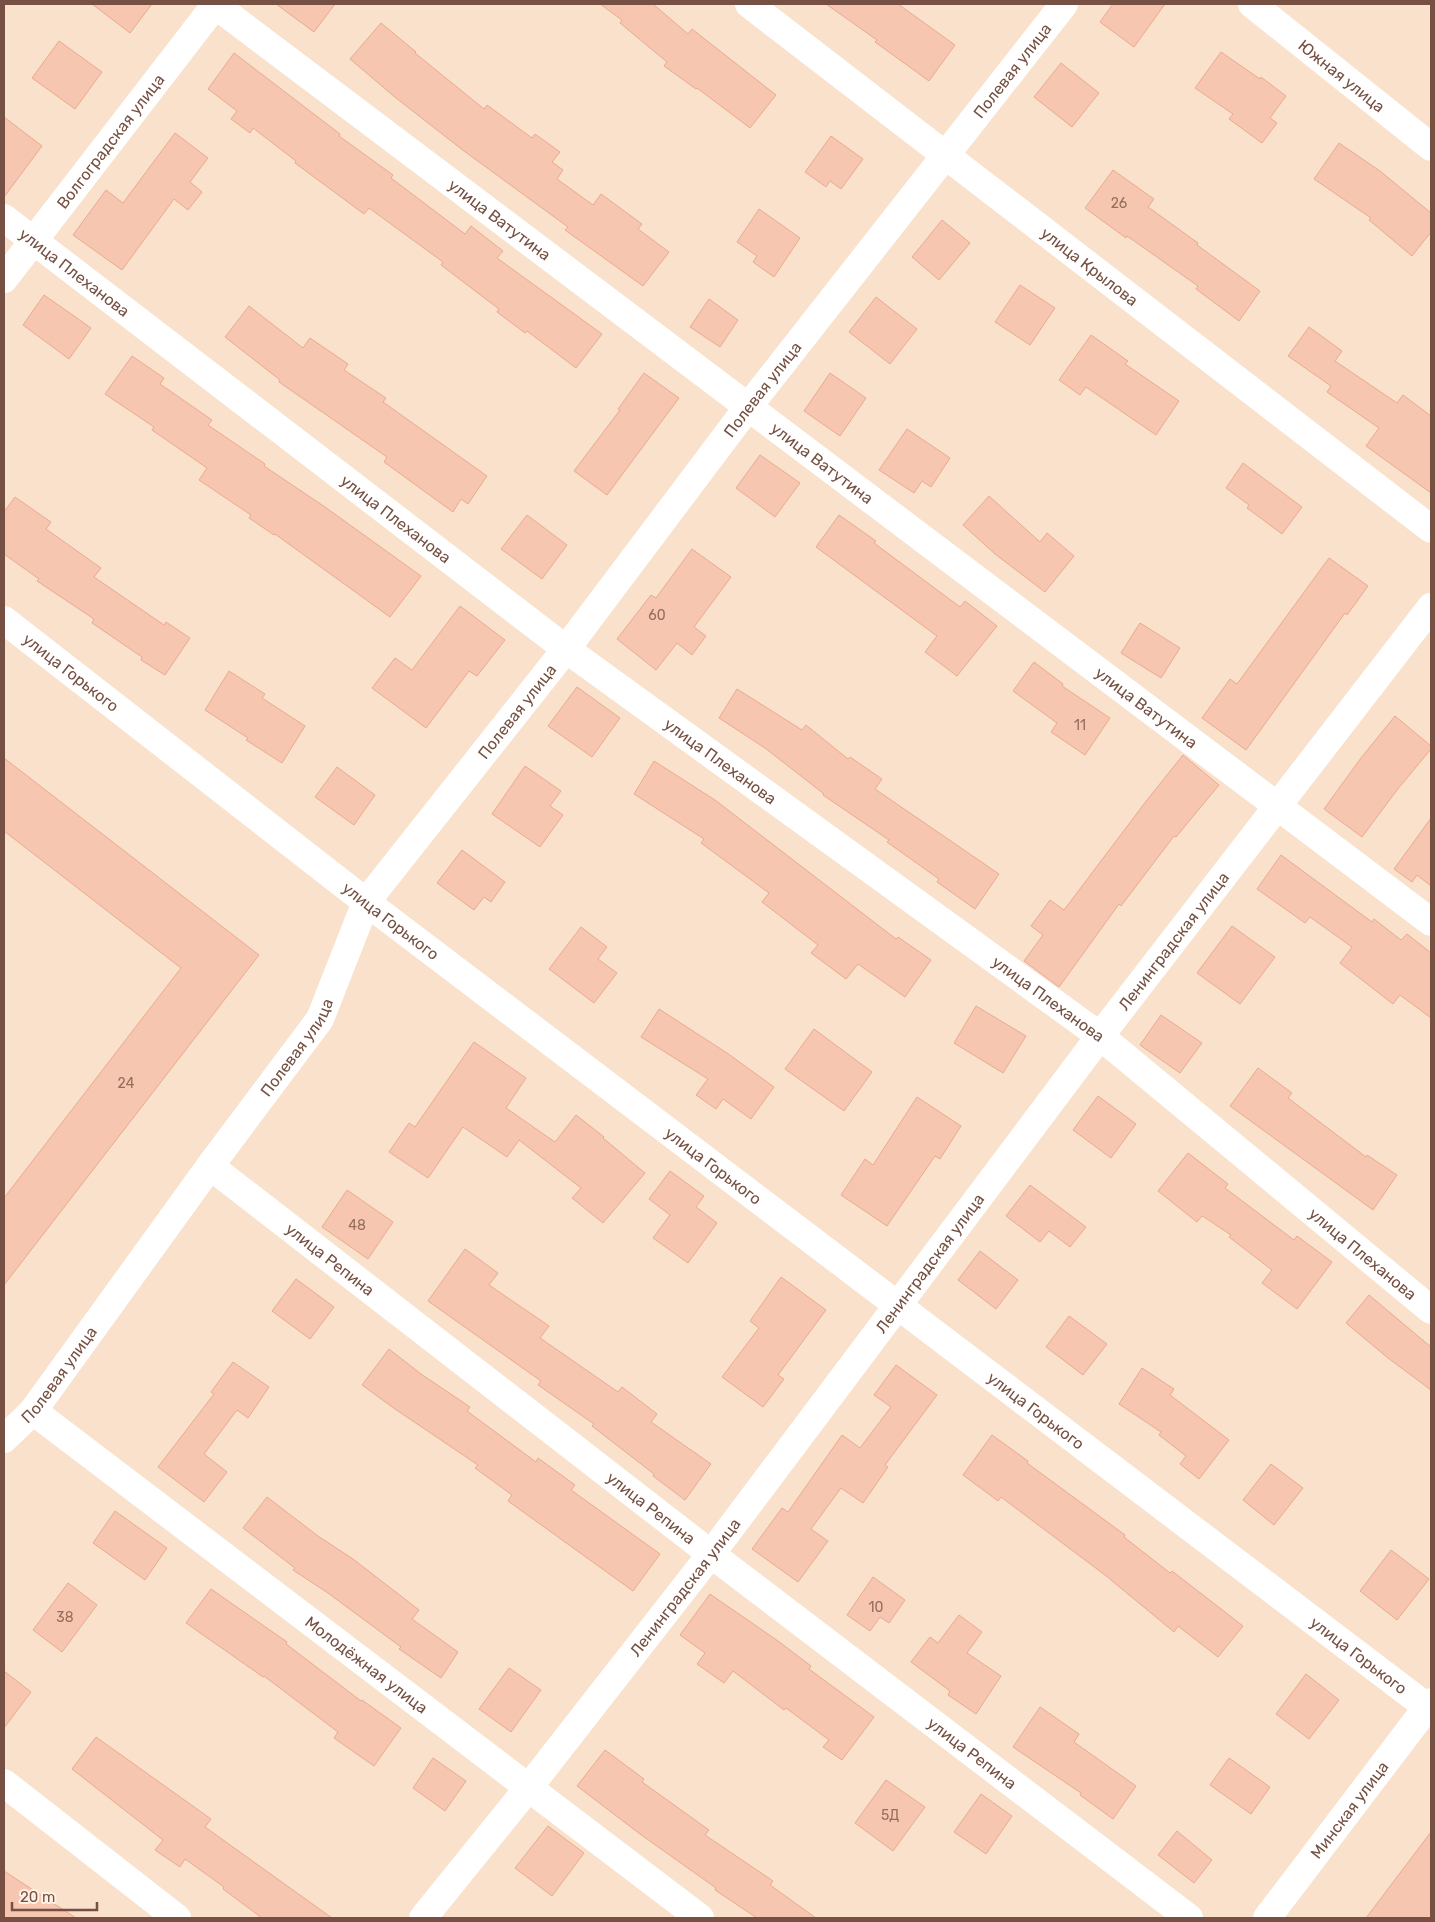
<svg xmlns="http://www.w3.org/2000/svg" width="1435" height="1922" viewBox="0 0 1435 1922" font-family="Rubik,sans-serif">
<rect width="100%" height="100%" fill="#feeedb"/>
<rect fill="#f9e1cc" x="4" y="4" width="1427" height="1914"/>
<g fill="#f6c6b0" stroke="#eaaa8f">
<path d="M92,4H152L130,33Z"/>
<path d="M276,4H335L314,32Z"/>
<path d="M600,4H653L688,34L692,29L776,95L750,128L697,88L696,89L664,66L667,62L620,23L622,20Z"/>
<path d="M826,4H898L955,45L929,81L875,42L877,40Z"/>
<path d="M1113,4H1165L1134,47L1100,22Z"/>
<path d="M381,23L416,52L415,53L484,109L487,105L532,138L535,134L560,152L552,162L563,170L557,179L593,205L601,194L642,224L638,229L669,252L643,286L565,230L568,227L464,151L396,98L350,59Z"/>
<path d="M59,41L102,72L75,109L32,78Z"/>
<path d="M1221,52L1260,79L1261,77L1286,96L1270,118L1277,123L1262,143L1229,119L1233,114L1195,88Z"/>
<path d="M234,53L340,134L339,136L393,175L391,178L465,234L471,226L503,251L497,258L602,334L576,368L527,331L525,333L497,312L499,309L441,265L443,262L369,208L364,214L295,163L296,161L253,128L250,133L231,119L237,111L208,89Z"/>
<path d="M1061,63L1099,93L1072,127L1034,97Z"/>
<path d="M4,117L42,146L4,197Z"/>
<path d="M175,133L208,158L190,182L202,192L188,210L174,199L122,270L73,235L106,190L123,203Z"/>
<path d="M831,136L863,159L841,189L830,181L826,187L805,172Z"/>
<path d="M1339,143L1380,171L1431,213V232L1412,256L1369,220L1371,218L1314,179Z"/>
<path d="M1113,170L1154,199L1148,207L1198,243L1197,245L1260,291L1239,321L1196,289L1198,286L1127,236L1126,238L1085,208Z"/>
<path d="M759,209L800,238L774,277L753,262L757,256L737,242Z"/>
<path d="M942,220L970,243L939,280L912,257Z"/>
<path d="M1020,285L1055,308L1030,345L995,322Z"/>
<path d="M44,295L91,328L69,359L23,325Z"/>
<path d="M876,297L917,329L890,364L849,332Z"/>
<path d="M709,299L738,320L720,347L690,327Z"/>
<path d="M249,306L303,348L310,338L348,364L344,370L386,398L383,402L487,476L468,504L461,499L453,512L384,462L387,457L279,382L280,380L225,337Z"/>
<path d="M1309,327L1342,351L1335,361L1397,403L1403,395L1431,416V493L1366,446L1379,428L1327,392L1331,386L1288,356Z"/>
<path d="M1091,335L1128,361L1125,364L1179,401L1156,435L1086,387L1080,395L1059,380Z"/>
<path d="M132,356L164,378L160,384L212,420L208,425L265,464L264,466L325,507L421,576L390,617L275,534L274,535L249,518L251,515L199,480L207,468L152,430L154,427L105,394Z"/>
<path d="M644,373L679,398L607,495L574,471L620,410L618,409Z"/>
<path d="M830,373L866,398L840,436L804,411Z"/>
<path d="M907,429L950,458L931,487L922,481L914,493L879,470Z"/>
<path d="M760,455L800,483L775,517L736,488Z"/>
<path d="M1243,463L1302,507L1282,534L1247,508L1249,505L1226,488Z"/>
<path d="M989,496L1040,542L1047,533L1074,556L1045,592L995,554L963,525Z"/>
<path d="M15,497L51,522L46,529L101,568L94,577L164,625L166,622L190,638L165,675L141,660L142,657L92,623L94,619L37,581L39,579L4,554V512Z"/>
<path d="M527,515L567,545L542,579L501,549Z"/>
<path d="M839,515L876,541L874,543L960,607L965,601L997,626L957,676L925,652L937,636L816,547Z"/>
<path d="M692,549L731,577L694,627L706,636L692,655L677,643L656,670L617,639L651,595L656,598Z"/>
<path d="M1329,558L1368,586L1347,615L1345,613L1246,750L1202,718L1230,679L1237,684Z"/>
<path d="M460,606L505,640L477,676L469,671L426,728L372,688L395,658L412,670Z"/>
<path d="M1140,623L1180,648L1161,678L1121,653Z"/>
<path d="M1034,662L1063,684L1062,686L1110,718L1085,755L1051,732L1057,723L1013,691Z"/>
<path d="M229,671L265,694L262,698L305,726L282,763L246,740L248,738L205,710Z"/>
<path d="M577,687L620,718L592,757L548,726Z"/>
<path d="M737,689L802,730L806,725L848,759L850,757L882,779L875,789L999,874L975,909L937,882L939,879L887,842L889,840L823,795L824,794L765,748L719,718Z"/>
<path d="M1395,716L1431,746V749L1397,790L1362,837L1324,809L1361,758Z"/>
<path d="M1183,755L1219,785L1176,837L1174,836L1121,906L1119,904L1059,987L1024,961L1043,935L1031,926L1050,900L1064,910L1147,800Z"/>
<path d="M4,758L259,955L4,1285V1198L181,968L4,831Z"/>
<path d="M654,761L715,800L896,939L898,937L931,960L905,997L858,964L846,979L811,953L818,945L762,902L769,893L701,843L704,839L634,794Z"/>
<path d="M525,766L561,791L550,806L563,815L540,847L492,814Z"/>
<path d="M337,767L375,795L354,825L315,797Z"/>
<path d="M1431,818V886L1417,875L1412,882L1394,869Z"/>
<path d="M462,850L505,882L491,902L484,897L474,910L437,883Z"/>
<path d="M1281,855L1372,922L1374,919L1401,940L1407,934L1431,953V1018L1400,995L1393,1004L1340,963L1352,947L1310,917L1305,923L1257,889Z"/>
<path d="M1232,926L1275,957L1240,1004L1197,973Z"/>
<path d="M581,927L607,947L598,959L617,973L594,1003L549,969Z"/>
<path d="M976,1006L1026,1036L1003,1073L954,1043Z"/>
<path d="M659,1009L727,1053L774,1087L751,1119L723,1099L716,1109L696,1095L708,1079L641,1037Z"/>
<path d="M1161,1015L1202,1043L1180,1073L1140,1045Z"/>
<path d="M814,1029L872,1072L844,1111L785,1069Z"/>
<path d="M474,1042L526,1078L506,1108L555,1142L576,1115L604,1137L603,1138L645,1173L603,1223L572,1198L581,1188L519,1140L507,1157L463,1127L428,1178L389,1152L409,1123L415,1127Z"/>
<path d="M1258,1068L1292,1093L1288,1098L1366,1157L1367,1155L1397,1175L1373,1210L1230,1106Z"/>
<path d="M1098,1096L1136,1124L1111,1158L1073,1130Z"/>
<path d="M917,1097L961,1126L940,1159L935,1156L887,1226L841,1195L865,1159L873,1165Z"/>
<path d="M1188,1153L1228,1184L1225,1188L1294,1240L1297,1236L1332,1262L1297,1309L1262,1283L1272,1270L1229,1237L1231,1235L1204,1217L1202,1216L1197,1222L1158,1191Z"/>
<path d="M670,1171L704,1196L696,1207L717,1223L688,1263L653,1238L670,1215L649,1199Z"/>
<path d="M1030,1185L1086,1227L1070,1247L1049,1231L1040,1242L1006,1216Z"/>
<path d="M347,1190L393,1222L368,1259L322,1227Z"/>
<path d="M465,1249L498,1273L489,1285L549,1326L540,1338L618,1392L622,1387L657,1414L651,1422L711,1464L685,1500L653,1476L654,1474L592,1426L594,1424L538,1385L541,1381L428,1301Z"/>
<path d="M980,1251L1018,1280L996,1309L958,1280Z"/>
<path d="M781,1277L826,1310L778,1375L784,1379L763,1407L722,1377L759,1328L750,1321Z"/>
<path d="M296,1279L334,1307L310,1339L272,1311Z"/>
<path d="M1369,1295L1431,1347V1390L1388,1358L1346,1323Z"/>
<path d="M1069,1316L1107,1344L1083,1375L1046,1347Z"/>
<path d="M389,1349L421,1374L470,1407L467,1411L536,1462L538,1458L575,1485L571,1490L660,1554L633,1591L508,1501L512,1495L475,1468L478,1465L395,1409L362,1385Z"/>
<path d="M233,1362L269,1387L248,1418L237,1410L204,1454L227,1472L204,1502L158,1467L214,1394L211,1392Z"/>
<path d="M896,1365L937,1395L885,1465L888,1467L863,1503L841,1488L811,1529L828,1541L798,1582L752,1549L782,1508L788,1512L842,1435L860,1448L891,1407L874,1395Z"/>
<path d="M1142,1368L1174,1389L1170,1395L1229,1440L1199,1479L1180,1464L1186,1456L1159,1435L1161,1432L1119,1404Z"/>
<path d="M992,1435L1028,1461L1027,1463L1125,1535L1124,1537L1170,1573L1172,1571L1243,1626L1218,1657L1178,1626L1174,1632L1105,1575L1001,1497L998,1501L963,1475Z"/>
<path d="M1271,1464L1303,1488L1274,1525L1243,1500Z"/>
<path d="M267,1497L318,1536L353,1559L419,1610L412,1619L458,1652L441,1678L399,1649L401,1647L328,1593L293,1570L295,1568L243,1528Z"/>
<path d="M115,1511L167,1548L145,1580L93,1543Z"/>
<path d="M1391,1550L1429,1579L1397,1620L1360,1591Z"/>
<path d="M873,1577L905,1600L889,1623L880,1617L870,1631L847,1615Z"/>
<path d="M68,1583L97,1605L62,1652L33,1630Z"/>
<path d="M211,1589L287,1642L286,1644L361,1701L362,1700L401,1728L374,1766L334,1738L338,1732L264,1676L263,1677L186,1623Z"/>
<path d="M710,1594L778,1641L811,1666L809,1669L874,1717L842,1760L823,1747L829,1740L786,1708L784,1710L733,1671L724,1683L697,1664L705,1653L680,1635Z"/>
<path d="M959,1615L982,1632L967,1653L1001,1676L976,1714L948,1695L950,1691L911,1662L930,1637L938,1643Z"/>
<path d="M509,1668L541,1690L511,1732L479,1709Z"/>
<path d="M4,1671L31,1692L4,1728Z"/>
<path d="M1306,1674L1339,1700L1309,1739L1276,1714Z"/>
<path d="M1040,1707L1079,1734L1074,1742L1136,1786L1113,1819L1080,1795L1081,1793L1013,1747Z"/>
<path d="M96,1737L211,1819L205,1827L332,1918H262L223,1889L224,1887L185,1859L180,1867L155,1850L163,1840L72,1769Z"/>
<path d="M605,1750L644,1779L642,1782L709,1830L705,1835L773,1881L770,1885L816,1918H757L715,1890L716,1888L640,1834L577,1786Z"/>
<path d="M433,1758L466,1781L445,1811L413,1788Z"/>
<path d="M1229,1758L1270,1787L1251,1814L1210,1785Z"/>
<path d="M886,1780L925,1807L893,1851L855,1823Z"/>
<path d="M981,1794L1012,1816L986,1854L954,1832Z"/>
<path d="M548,1826L584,1853L552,1896L515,1868Z"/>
<path d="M1177,1831L1212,1860L1194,1883L1158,1855Z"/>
<path d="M1431,1832V1918H1366Z"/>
<path d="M4,1871L76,1918H4Z"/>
</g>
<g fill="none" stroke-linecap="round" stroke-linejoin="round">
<g stroke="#fff" stroke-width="28">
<path id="s1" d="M214,4L1431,922"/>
<path id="s2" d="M749,4L1431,529"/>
<path id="s3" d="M1252,4L1431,147"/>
<path id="s4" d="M4,218L566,649L1100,1036L1431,1310"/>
<path id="s5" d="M4,279L216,4"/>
<path id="s6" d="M4,620L366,902L1427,1707"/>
<path id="s7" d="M210,1166L711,1554L1189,1918"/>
<path id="s8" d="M33,1411L700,1918"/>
<path id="s9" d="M4,1439L33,1411L210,1166L320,1019L366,902L566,649L748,407L1064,4"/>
<path d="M4,1783L177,1918"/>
<path id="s10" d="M423,1918L529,1787L711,1554L1100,1036L1431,607"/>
<path id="s11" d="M1267,1918L1431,1702"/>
</g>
</g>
<g text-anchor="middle" stroke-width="4" stroke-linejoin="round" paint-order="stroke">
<g font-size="14" fill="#956e5e">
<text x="1119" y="208">26</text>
<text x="657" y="620">60</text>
<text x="1080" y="730">11</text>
<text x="126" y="1088">24</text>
<text x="357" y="1230">48</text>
<text x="876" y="1612">10</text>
<text x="65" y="1622">38</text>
<text x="890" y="1820">5Д</text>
</g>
<g font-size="16" fill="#755043" stroke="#fff2e4">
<text dy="6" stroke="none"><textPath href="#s9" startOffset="1705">Полевая улица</textPath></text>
<text dy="6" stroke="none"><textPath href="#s3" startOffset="115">Южная улица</textPath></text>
<text dy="6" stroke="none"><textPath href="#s5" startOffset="174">Волгоградская улица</textPath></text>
<text dy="6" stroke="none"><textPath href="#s1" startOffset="358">улица Ватутина</textPath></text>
<text dy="6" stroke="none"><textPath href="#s2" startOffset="430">улица Крылова</textPath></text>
<text dy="6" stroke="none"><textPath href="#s4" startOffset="89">улица Плеханова</textPath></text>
<text dy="6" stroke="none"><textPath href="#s9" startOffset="1300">Полевая улица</textPath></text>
<text dy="6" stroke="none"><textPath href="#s1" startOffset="762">улица Ватутина</textPath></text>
<text dy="6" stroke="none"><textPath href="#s4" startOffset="494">улица Плеханова</textPath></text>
<text dy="6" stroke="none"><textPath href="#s6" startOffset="85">улица Горького</textPath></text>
<text dy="6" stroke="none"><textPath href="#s1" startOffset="1168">улица Ватутина</textPath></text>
<text dy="6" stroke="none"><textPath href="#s9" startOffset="895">Полевая улица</textPath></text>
<text dy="6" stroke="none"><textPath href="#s4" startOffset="899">улица Плеханова</textPath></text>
<text dy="6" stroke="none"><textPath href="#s6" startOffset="490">улица Горького</textPath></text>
<text dy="6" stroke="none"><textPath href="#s10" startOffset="1232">Ленинградская улица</textPath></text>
<text dy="6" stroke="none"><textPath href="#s4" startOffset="1304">улица Плеханова</textPath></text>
<text dy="6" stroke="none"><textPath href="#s9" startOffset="490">Полевая улица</textPath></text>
<text dy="6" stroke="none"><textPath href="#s6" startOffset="895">улица Горького</textPath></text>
<text dy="6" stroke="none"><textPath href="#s4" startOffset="1709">улица Плеханова</textPath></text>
<text dy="6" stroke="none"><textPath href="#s7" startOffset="152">улица Репина</textPath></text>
<text dy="6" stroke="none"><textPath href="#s10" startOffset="828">Ленинградская улица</textPath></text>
<text dy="6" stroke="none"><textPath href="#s9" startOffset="85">Полевая улица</textPath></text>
<text dy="6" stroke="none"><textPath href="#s6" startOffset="1300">улица Горького</textPath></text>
<text dy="6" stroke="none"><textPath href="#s7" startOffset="558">улица Репина</textPath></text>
<text dy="6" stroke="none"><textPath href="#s10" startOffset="422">Ленинградская улица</textPath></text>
<text dy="6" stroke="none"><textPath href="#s6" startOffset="1705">улица Горького</textPath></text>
<text dy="6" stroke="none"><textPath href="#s8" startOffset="419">Молодёжная улица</textPath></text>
<text dy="6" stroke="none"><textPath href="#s7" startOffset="962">улица Репина</textPath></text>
<text dy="6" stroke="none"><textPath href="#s11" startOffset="136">Минская улица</textPath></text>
</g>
</g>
<rect width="1435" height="1922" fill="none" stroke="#755043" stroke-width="10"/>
<path d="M12 1902v8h85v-8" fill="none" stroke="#755043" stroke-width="2.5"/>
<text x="20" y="1902" font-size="15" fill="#755043" stroke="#fff2e4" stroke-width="4" paint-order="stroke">20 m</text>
</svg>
